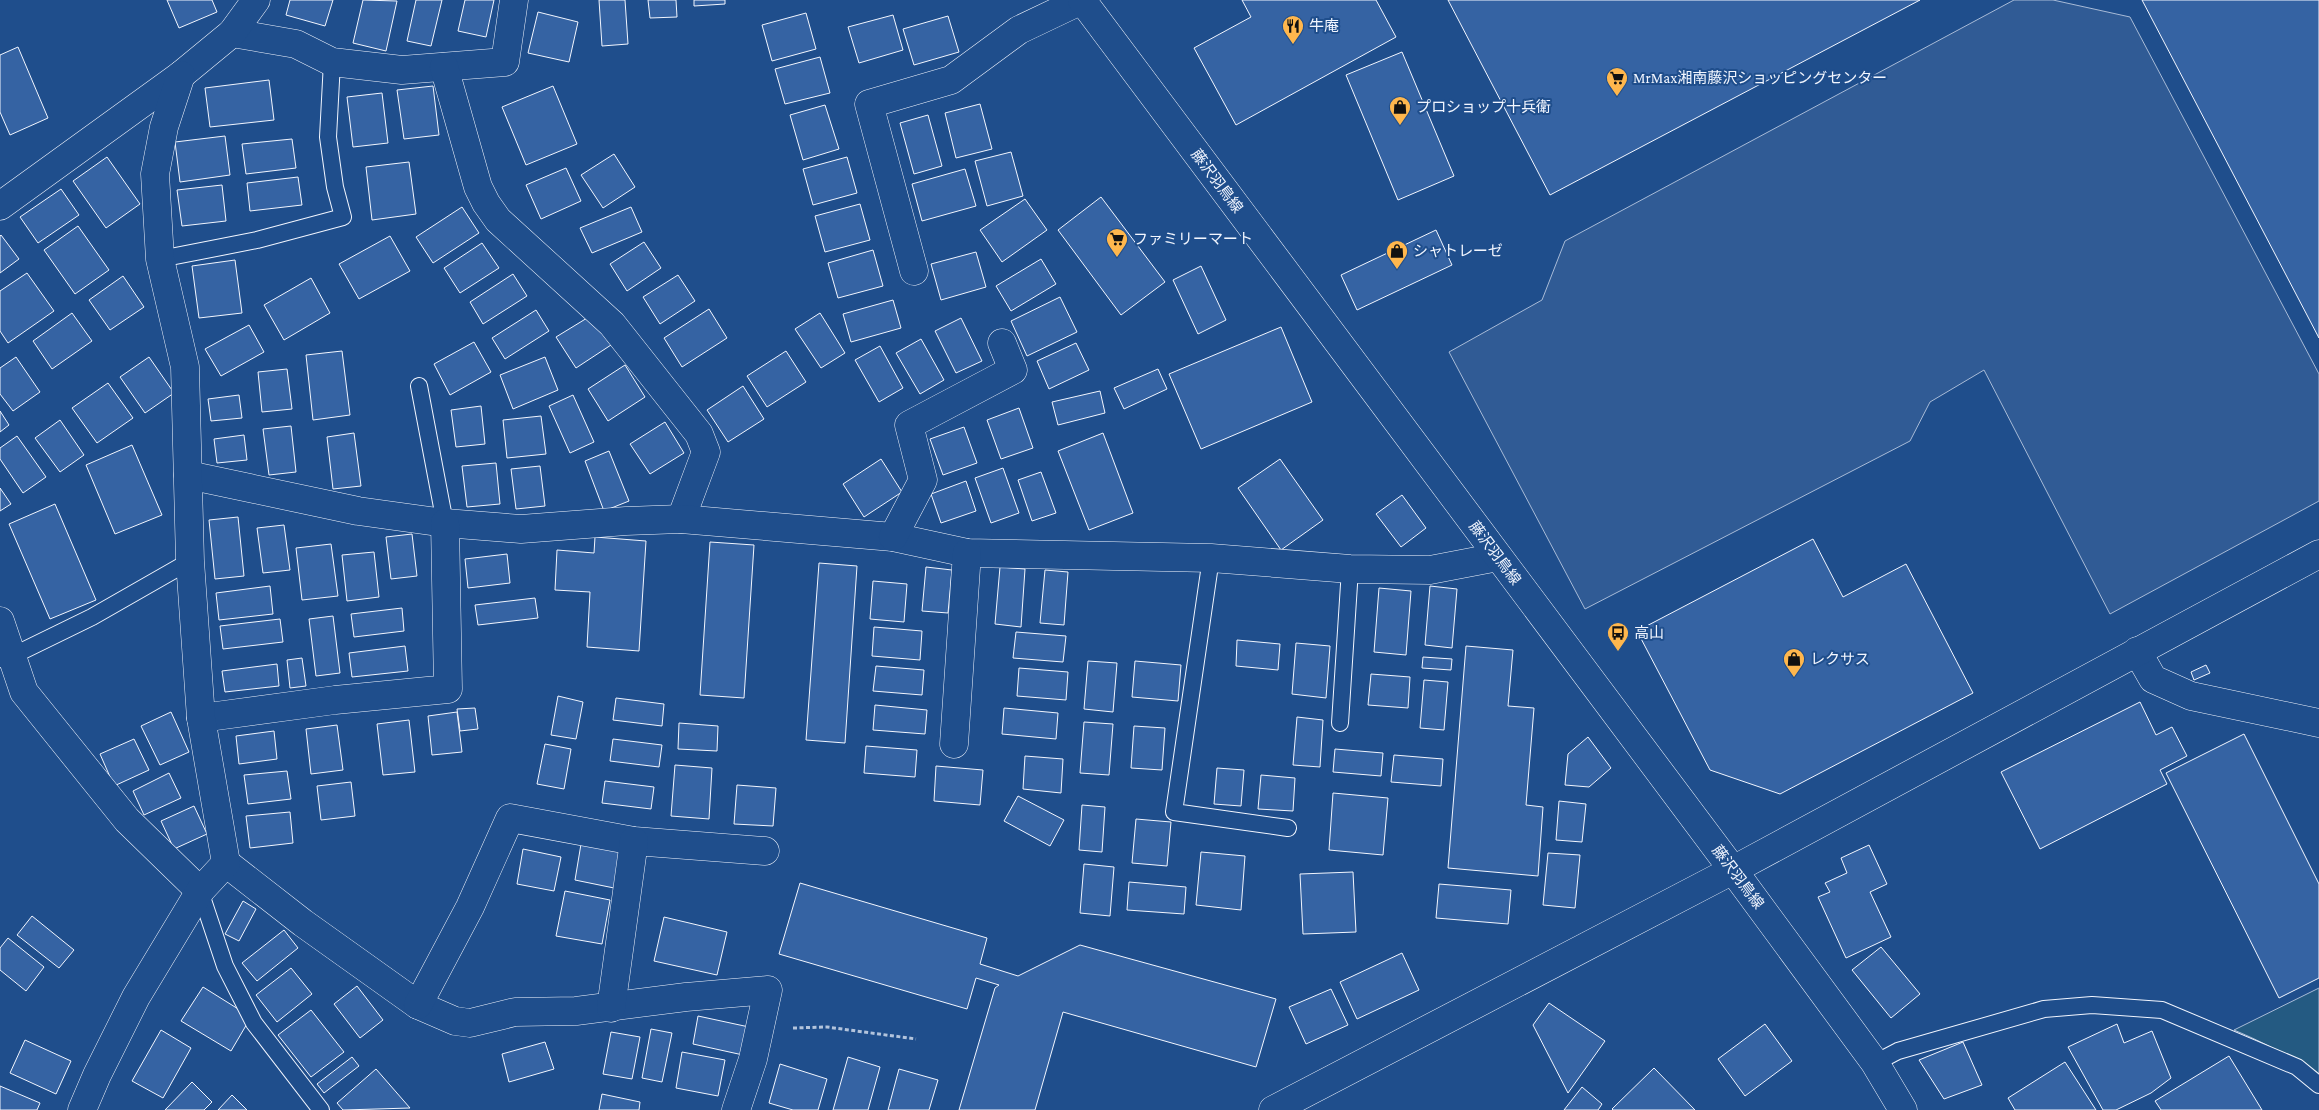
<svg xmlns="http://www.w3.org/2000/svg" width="2319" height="1110" viewBox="0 0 2319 1110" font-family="'Crimson Pro','Noto Sans JP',serif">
<rect width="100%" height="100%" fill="#1f4e8c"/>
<path fill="#245a82" stroke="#a8bbd7" d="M2319,988V1077C2292,1057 2265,1043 2234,1030Z"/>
<path fill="#305b95" stroke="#a8bbd7" d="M2014,0H2053L2130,17L2319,374V501L2110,614L1984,370L1930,402L1910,441L1585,609L1449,352L1542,300L1565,241Z"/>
<g fill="#3563a3" stroke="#f2f6ff">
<path d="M167,0H212L217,12L179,28Z"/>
<path d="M290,0H333L325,26L286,15Z"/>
<path d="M363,0L397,1L386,51L353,43Z"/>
<path d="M416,0H442L431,46L407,41Z"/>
<path d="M465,0H494L486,37L458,31Z"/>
<path d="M599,0H625L628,44L602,46Z"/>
<path d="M648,0H676L677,17L650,18Z"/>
<path d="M694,0H725V4L694,6Z"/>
<path d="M1242,0H1376L1396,37L1236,125L1194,48L1251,17Z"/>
<path d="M1448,0H1920L1550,195Z"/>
<path d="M2142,0H2319V338Z"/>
<path d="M538,12L578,22L569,62L528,53Z"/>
<path d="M806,13L816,49L772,61L762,25Z"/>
<path d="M893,15L903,50L859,63L848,27Z"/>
<path d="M948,16L959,52L914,65L903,29Z"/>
<path d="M18,47L48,118L10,135L0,112V55Z"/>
<path d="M1402,52L1454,176L1398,200L1346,75Z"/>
<path d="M820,57L830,93L785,104L775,69Z"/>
<path d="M269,80L274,120L210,127L205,88Z"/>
<path d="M433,86L439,135L404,139L397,90Z"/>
<path d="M553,86L577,144L526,165L502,107Z"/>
<path d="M382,93L388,143L353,147L347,97Z"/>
<path d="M980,104L992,149L956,158L945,113Z"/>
<path d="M825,105L839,149L803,160L790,115Z"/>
<path d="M928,115L942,166L914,174L900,123Z"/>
<path d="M225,136L230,175L180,182L175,142Z"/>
<path d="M292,139L296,168L246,174L242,144Z"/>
<path d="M1011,152L1023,196L987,206L975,161Z"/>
<path d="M614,154L635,187L603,208L581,175Z"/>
<path d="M107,157L140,204L106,228L73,181Z"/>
<path d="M847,157L857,193L813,205L803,169Z"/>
<path d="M409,162L416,214L372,220L366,167Z"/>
<path d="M566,168L581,201L541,219L526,185Z"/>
<path d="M965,169L976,206L922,221L912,184Z"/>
<path d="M298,177L302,205L250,211L247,183Z"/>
<path d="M222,185L226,221L182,226L177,190Z"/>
<path d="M61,189L79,215L38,243L20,217Z"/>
<path d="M1101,197L1165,282L1121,315L1058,230Z"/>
<path d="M1025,199L1047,230L1002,262L980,230Z"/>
<path d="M860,204L870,240L825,252L815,216Z"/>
<path d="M462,207L479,233L433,263L416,237Z"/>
<path d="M631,207L642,232L592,253L580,228Z"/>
<path d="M78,226L109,270L75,294L44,250Z"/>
<path d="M1436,230L1452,265L1357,310L1341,275Z"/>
<path d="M1,235L19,259L0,273V236Z"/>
<path d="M390,236L410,271L359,299L339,264Z"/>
<path d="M644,242L661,268L627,291L610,264Z"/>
<path d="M482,243L499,268L460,293L444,268Z"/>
<path d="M873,250L883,286L838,298L828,263Z"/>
<path d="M976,252L986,287L941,300L931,264Z"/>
<path d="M1041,259L1056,284L1011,311L996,286Z"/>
<path d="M235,260L242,313L199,318L192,266Z"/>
<path d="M1201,266L1226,320L1198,334L1173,280Z"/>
<path d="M27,273L54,311L8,343L0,331V291Z"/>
<path d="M513,274L527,296L483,324L470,302Z"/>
<path d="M678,275L695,301L660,324L643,297Z"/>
<path d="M123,276L144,307L110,330L89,300Z"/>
<path d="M311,278L330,313L284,340L264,305Z"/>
<path d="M1060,297L1077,332L1027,356L1011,321Z"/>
<path d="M893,300L901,328L851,342L843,314Z"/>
<path d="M709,309L727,338L682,367L664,338Z"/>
<path d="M536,310L549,331L505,359L492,338Z"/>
<path d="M72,313L92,341L52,369L33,341Z"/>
<path d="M820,313L845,353L821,368L795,329Z"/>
<path d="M592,315L611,345L576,368L556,337Z"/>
<path d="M961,318L982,361L956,373L935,331Z"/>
<path d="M249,325L264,352L221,376L205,349Z"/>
<path d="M1281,327L1312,402L1201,449L1169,374Z"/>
<path d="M921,339L944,380L920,394L896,353Z"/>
<path d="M474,342L491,372L450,395L434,364Z"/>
<path d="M1076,343L1089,370L1049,389L1037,361Z"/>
<path d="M880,346L903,388L879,402L855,360Z"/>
<path d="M342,351L350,415L313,420L306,355Z"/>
<path d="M786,351L806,382L767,407L747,376Z"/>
<path d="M16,357L40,392L13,411L0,394V368Z"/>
<path d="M149,357L174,393L145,413L120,377Z"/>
<path d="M545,357L558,390L513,409L500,375Z"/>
<path d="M625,365L645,397L608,421L588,389Z"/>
<path d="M287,369L292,409L262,412L258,372Z"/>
<path d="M1158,369L1167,389L1124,409L1114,388Z"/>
<path d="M108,383L133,418L97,443L72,408Z"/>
<path d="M743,386L764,419L728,442L707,410Z"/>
<path d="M1100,391L1105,413L1058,425L1052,402Z"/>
<path d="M239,395L242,418L211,421L208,399Z"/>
<path d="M573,395L594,442L570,453L549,406Z"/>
<path d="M481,406L485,444L456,447L451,410Z"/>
<path d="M1019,408L1033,448L1001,459L987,420Z"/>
<path d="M0,411L9,425L0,432Z"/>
<path d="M541,416L546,454L507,458L503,420Z"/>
<path d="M60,420L84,455L60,472L35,438Z"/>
<path d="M665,422L684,453L650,474L630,444Z"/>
<path d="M291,426L296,472L269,475L263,429Z"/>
<path d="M964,427L977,463L943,475L930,439Z"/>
<path d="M354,433L361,486L333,489L327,437Z"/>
<path d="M1103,433L1133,513L1089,530L1058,451Z"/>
<path d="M244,435L247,460L217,463L214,439Z"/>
<path d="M17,436L46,477L23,493L0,459V448Z"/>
<path d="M132,445L162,515L115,534L86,465Z"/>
<path d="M609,451L629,501L604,511L585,461Z"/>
<path d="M881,459L902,492L864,517L843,484Z"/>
<path d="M1280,459L1323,520L1281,550L1238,488Z"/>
<path d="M496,463L500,504L467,507L462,466Z"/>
<path d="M540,466L545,506L516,509L511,469Z"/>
<path d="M1003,468L1019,513L991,523L975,478Z"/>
<path d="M1041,472L1056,513L1032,521L1018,480Z"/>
<path d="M966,481L976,511L941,523L931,494Z"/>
<path d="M0,488L11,504L0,511Z"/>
<path d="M1402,495L1426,528L1401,547L1376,514Z"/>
<path d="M55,504L96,600L50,619L9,524Z"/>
<path d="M238,517L244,576L215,579L209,520Z"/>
<path d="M284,525L290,570L263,573L257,528Z"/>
<path d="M412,534L417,576L391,579L386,537Z"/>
<path d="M595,537L646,541L639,651L587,647L590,592L555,590L557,550L594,553Z"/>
<path d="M1813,539L1843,597L1906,564L1973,693L1780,794L1710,770L1637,631Z"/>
<path d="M710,542L754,545L744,698L700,695Z"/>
<path d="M331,544L338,596L302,600L296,548Z"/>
<path d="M374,552L379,597L347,601L342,555Z"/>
<path d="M507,554L510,583L468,588L465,559Z"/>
<path d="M819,563L857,566L845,743L806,740Z"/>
<path d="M926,567L952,570L948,613L922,611Z"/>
<path d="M1000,567L1025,569L1021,627L995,624Z"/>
<path d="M1045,570L1068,572L1064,625L1040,623Z"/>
<path d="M873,581L907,584L904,622L870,619Z"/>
<path d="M270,586L273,614L219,620L216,593Z"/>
<path d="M1430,586L1457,589L1452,648L1425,645Z"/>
<path d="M1379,588L1411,591L1406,655L1374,652Z"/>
<path d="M535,598L538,618L478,625L475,605Z"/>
<path d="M402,608L404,631L354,637L351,614Z"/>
<path d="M333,616L340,673L316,676L309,619Z"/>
<path d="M280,619L283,642L223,649L220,626Z"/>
<path d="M874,627L922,631L920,660L872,656Z"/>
<path d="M1016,632L1066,636L1063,662L1013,658Z"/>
<path d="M1237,640L1280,644L1278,670L1236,666Z"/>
<path d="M1296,643L1330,646L1326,698L1292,694Z"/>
<path d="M405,646L408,671L352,677L349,653Z"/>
<path d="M1466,646L1513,650L1508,706L1534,708L1526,805L1543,807L1538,876L1448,868Z"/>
<path d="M1423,657L1452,659L1451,670L1422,668Z"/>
<path d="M302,658L306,686L290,688L287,660Z"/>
<path d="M1088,661L1117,663L1113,712L1084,709Z"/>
<path d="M1135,661L1181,665L1178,701L1132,697Z"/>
<path d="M277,664L279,686L225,692L222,671Z"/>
<path d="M2206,665L2210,673L2194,680L2191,672Z"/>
<path d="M876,666L924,670L922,695L873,691Z"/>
<path d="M1019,668L1068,672L1066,700L1017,696Z"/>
<path d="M1371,674L1410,677L1408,708L1368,705Z"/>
<path d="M1424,680L1448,682L1444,730L1420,728Z"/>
<path d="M558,696L583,702L576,739L551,735Z"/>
<path d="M616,698L664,704L662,726L613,720Z"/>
<path d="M2140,702L2156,735L2172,727L2187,756L2160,770L2167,784L2040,849L2001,772Z"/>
<path d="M875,705L927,710L925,734L873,730Z"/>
<path d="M475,708L478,729L460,731L457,709Z"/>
<path d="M1004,708L1058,713L1056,739L1002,734Z"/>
<path d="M171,712L189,752L160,765L141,726Z"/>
<path d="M457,712L462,752L432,755L428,716Z"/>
<path d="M1297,717L1323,720L1320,767L1293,765Z"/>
<path d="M409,720L415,772L383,775L377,724Z"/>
<path d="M1084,722L1113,724L1109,775L1080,773Z"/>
<path d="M679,723L718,726L717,751L678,749Z"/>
<path d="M337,725L343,770L311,774L306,729Z"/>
<path d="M1134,726L1165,728L1162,770L1131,768Z"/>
<path d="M274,731L277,759L239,764L236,736Z"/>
<path d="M2244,734L2319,884V978L2279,998L2166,773Z"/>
<path d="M1588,737L1611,768L1589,787L1565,785L1568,754Z"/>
<path d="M134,739L149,770L114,786L100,754Z"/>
<path d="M613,739L662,745L659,767L610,761Z"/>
<path d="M545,744L571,749L564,789L537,784Z"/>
<path d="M866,746L917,750L915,777L864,773Z"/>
<path d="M1335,749L1383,753L1381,776L1333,772Z"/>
<path d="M1394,755L1443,759L1441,786L1391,782Z"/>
<path d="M1025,756L1063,759L1061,793L1023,789Z"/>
<path d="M675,765L712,768L709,819L671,816Z"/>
<path d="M936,766L983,770L980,805L934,801Z"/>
<path d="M1217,768L1244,770L1241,806L1214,804Z"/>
<path d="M287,771L291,799L248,804L244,775Z"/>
<path d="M169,773L181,798L144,815L133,791Z"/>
<path d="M1261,775L1295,778L1293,811L1258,809Z"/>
<path d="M605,781L654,787L651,809L602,803Z"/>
<path d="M351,782L355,816L321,820L317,786Z"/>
<path d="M737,785L776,788L773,826L734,824Z"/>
<path d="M1333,793L1388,798L1383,855L1329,850Z"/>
<path d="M1018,796L1064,820L1050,846L1004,821Z"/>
<path d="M1559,801L1586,804L1582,842L1556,840Z"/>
<path d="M1082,805L1105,807L1102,852L1079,850Z"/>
<path d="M194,806L207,834L174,849L161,821Z"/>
<path d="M290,812L293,843L250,848L246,816Z"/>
<path d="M1136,819L1171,822L1167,866L1132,863Z"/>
<path d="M581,844L621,851L614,888L575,880Z"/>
<path d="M1869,845L1887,884L1870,892L1891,937L1846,958L1818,897L1830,892L1825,883L1847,873L1841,858Z"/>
<path d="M523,849L561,857L554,891L517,884Z"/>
<path d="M1201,852L1245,856L1241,910L1196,905Z"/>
<path d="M1548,853L1580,855L1575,908L1543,905Z"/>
<path d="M1084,864L1114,867L1110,916L1080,913Z"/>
<path d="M1353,872L1356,932L1303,934L1300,874Z"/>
<path d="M1129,882L1186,887L1184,914L1127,910Z"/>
<path d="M800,883L987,938L980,964L1018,976L1080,945L1276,999L1256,1067L1063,1012L1035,1110H959L995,988L999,985L976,978L967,1009L779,954Z"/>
<path d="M1439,884L1511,890L1508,924L1436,918Z"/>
<path d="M565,891L610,900L602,944L556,936Z"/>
<path d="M243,901L256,909L239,941L225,934Z"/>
<path d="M32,916L74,950L59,968L17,935Z"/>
<path d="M664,917L727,932L717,975L654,961Z"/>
<path d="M284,930L298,948L257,981L242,963Z"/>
<path d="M8,938L44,967L26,991L0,970V948Z"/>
<path d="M1881,947L1920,994L1891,1018L1852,970Z"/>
<path d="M1402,953L1419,990L1357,1019L1340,982Z"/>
<path d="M291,968L312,994L277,1022L256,995Z"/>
<path d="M357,986L383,1020L360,1038L334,1004Z"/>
<path d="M203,987L251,1017L231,1051L181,1021Z"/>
<path d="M1331,989L1348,1025L1306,1044L1289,1007Z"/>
<path d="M1549,1003L1605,1041L1568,1093L1533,1025Z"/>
<path d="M311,1010L344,1052L311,1077L278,1035Z"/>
<path d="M698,1016L749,1027L743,1055L693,1044Z"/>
<path d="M1765,1024L1792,1061L1745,1096L1718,1059Z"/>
<path d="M2117,1024L2124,1043L2152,1031L2171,1078L2151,1093L2116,1110H2103L2068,1047Z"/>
<path d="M651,1029L672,1033L662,1082L642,1078Z"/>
<path d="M161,1030L191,1048L163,1098L132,1081Z"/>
<path d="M611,1032L640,1037L632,1079L603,1074Z"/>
<path d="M25,1040L71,1061L56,1094L10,1073Z"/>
<path d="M545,1042L554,1069L509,1082L502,1054Z"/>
<path d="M1963,1042L1982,1085L1944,1099L1919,1060Z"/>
<path d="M682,1052L725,1060L718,1096L676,1088Z"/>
<path d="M2229,1056L2262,1110H2161L2155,1101Z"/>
<path d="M352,1057L359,1066L324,1093L317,1084Z"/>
<path d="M848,1057L880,1067L868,1110H833Z"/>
<path d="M2065,1062L2096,1110H2015L2008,1098Z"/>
<path d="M780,1064L827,1079L818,1110H793L769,1103Z"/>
<path d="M1654,1068L1695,1110H1613L1612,1109Z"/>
<path d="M376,1069L410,1108L343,1110L337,1103Z"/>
<path d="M899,1069L938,1080L929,1110H888Z"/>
<path d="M192,1082L212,1102L204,1110H165Z"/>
<path d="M0,1086L40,1103L37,1110H0Z"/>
<path d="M1582,1087L1602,1104L1598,1110H1564Z"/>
<path d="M602,1094L640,1102L639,1110H599Z"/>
<path d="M232,1095L247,1110H218Z"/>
</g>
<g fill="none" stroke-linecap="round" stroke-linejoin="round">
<g stroke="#f2f6ff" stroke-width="18">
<g id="lane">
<path d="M160,259L257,240L343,217L335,187L328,137L332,62"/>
<path d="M419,386L445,523"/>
<path d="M1211,558L1174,812L1288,828"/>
<path d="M4,660L92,617L190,561"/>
<path d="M1340,723L1350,569"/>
<path d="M200,891L225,966L254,1023L321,1110"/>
<path d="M1875,1063L1898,1051L2044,1009L2092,1005L2162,1010L2297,1067L2319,1085"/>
</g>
</g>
<g stroke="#f2f6ff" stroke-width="29">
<g id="street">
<path d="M232,33L296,44L332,62L402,70L505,62L514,0"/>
<path d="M444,67L478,187L486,203L498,220L612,324L699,434L706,452L681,519"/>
<path d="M0,206L181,75L232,33L256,0"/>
<path d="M914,271L869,104L951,80L1019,30L1082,0"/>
<path d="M188,475L358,511L445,523L521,529L626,521L681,519L893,537L967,553L1211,558L1350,569L1430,570L1498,557"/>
<path d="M893,537L923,480L909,425L1013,370L1002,343"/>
<path d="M0,621L24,692L127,820L200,891"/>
<path d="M2137,651L2153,679L2191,696L2319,723"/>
<path d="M201,718L335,700L448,689L445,523"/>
<path d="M954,744L967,553"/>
<path d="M226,863L303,923L418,1005L455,1021L470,1023L515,1012L576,1011L686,997L768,990L753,1059L736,1110"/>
<path d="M418,1005L470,907L510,818L634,841L765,851"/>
<path d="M611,1008L634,841"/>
<path d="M82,1110L97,1075L136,997L200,891L226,863L201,718L190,561L185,367L160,259L155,174L164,127L181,75"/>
</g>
</g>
<g stroke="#f2f6ff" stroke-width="29">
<g id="secondary">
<path d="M1082,0L1733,870L1875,1063L1903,1110"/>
<path d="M1273,1110L1733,870L2319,554"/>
</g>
</g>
<path stroke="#b3c4dc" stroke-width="3" stroke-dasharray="4 2.5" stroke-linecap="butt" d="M793,1028L827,1027L916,1039"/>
<use href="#lane" stroke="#1f4e8c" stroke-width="16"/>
<use href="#street" stroke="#1f4e8c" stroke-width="28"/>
<use href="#secondary" stroke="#1f4e8c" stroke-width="28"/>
</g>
<defs>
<g id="restaurant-pin" transform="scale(1.125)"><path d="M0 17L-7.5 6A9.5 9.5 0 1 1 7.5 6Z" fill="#ffb74d" stroke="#1f4e8c"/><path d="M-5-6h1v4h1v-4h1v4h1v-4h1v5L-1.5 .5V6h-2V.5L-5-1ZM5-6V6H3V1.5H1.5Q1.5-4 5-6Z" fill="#111"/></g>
<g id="supermarket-pin" transform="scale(1.125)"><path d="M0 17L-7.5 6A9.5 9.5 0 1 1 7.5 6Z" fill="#ffb74d" stroke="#1f4e8c"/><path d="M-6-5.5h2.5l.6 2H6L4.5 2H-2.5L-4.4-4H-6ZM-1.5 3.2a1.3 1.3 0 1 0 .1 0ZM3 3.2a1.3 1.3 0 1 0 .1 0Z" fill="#111"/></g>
<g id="shop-pin" transform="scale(1.125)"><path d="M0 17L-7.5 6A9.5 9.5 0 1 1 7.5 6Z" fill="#ffb74d" stroke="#1f4e8c"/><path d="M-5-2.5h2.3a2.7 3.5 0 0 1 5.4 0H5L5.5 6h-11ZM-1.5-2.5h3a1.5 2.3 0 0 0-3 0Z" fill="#111"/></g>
<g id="bus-pin" transform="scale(1.125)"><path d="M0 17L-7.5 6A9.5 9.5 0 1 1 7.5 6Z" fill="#ffb74d" stroke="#1f4e8c"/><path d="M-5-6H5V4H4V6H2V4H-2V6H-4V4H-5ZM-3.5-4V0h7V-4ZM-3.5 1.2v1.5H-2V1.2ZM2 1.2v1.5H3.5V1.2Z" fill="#111"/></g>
</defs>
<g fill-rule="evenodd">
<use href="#restaurant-pin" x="1293" y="26"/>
<use href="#supermarket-pin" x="1617" y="78"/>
<use href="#shop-pin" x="1400" y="107"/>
<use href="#supermarket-pin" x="1117" y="239"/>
<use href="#shop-pin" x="1397" y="251"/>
<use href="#bus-pin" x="1618" y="633"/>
<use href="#shop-pin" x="1794" y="659"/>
</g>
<g text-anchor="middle" stroke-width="4" stroke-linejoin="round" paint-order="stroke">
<g font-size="15" fill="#f2f6ff" stroke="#1f4e8c" text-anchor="start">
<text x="1309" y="31">牛庵</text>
<text x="1633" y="83">MrMax湘南藤沢ショッピングセンター</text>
<text x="1416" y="112">プロショップ十兵衛</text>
<text x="1133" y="244">ファミリーマート</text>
<text x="1413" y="256">シャトレーゼ</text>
<text x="1634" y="638">高山</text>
<text x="1810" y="664">レクサス</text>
</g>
<g font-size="15" fill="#f2f6ff" stroke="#1f4e8c">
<text transform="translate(1217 181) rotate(53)" y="5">藤沢羽鳥線</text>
<text transform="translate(1495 553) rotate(53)" y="5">藤沢羽鳥線</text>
<text transform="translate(1738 877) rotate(53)" y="5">藤沢羽鳥線</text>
</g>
</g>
</svg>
